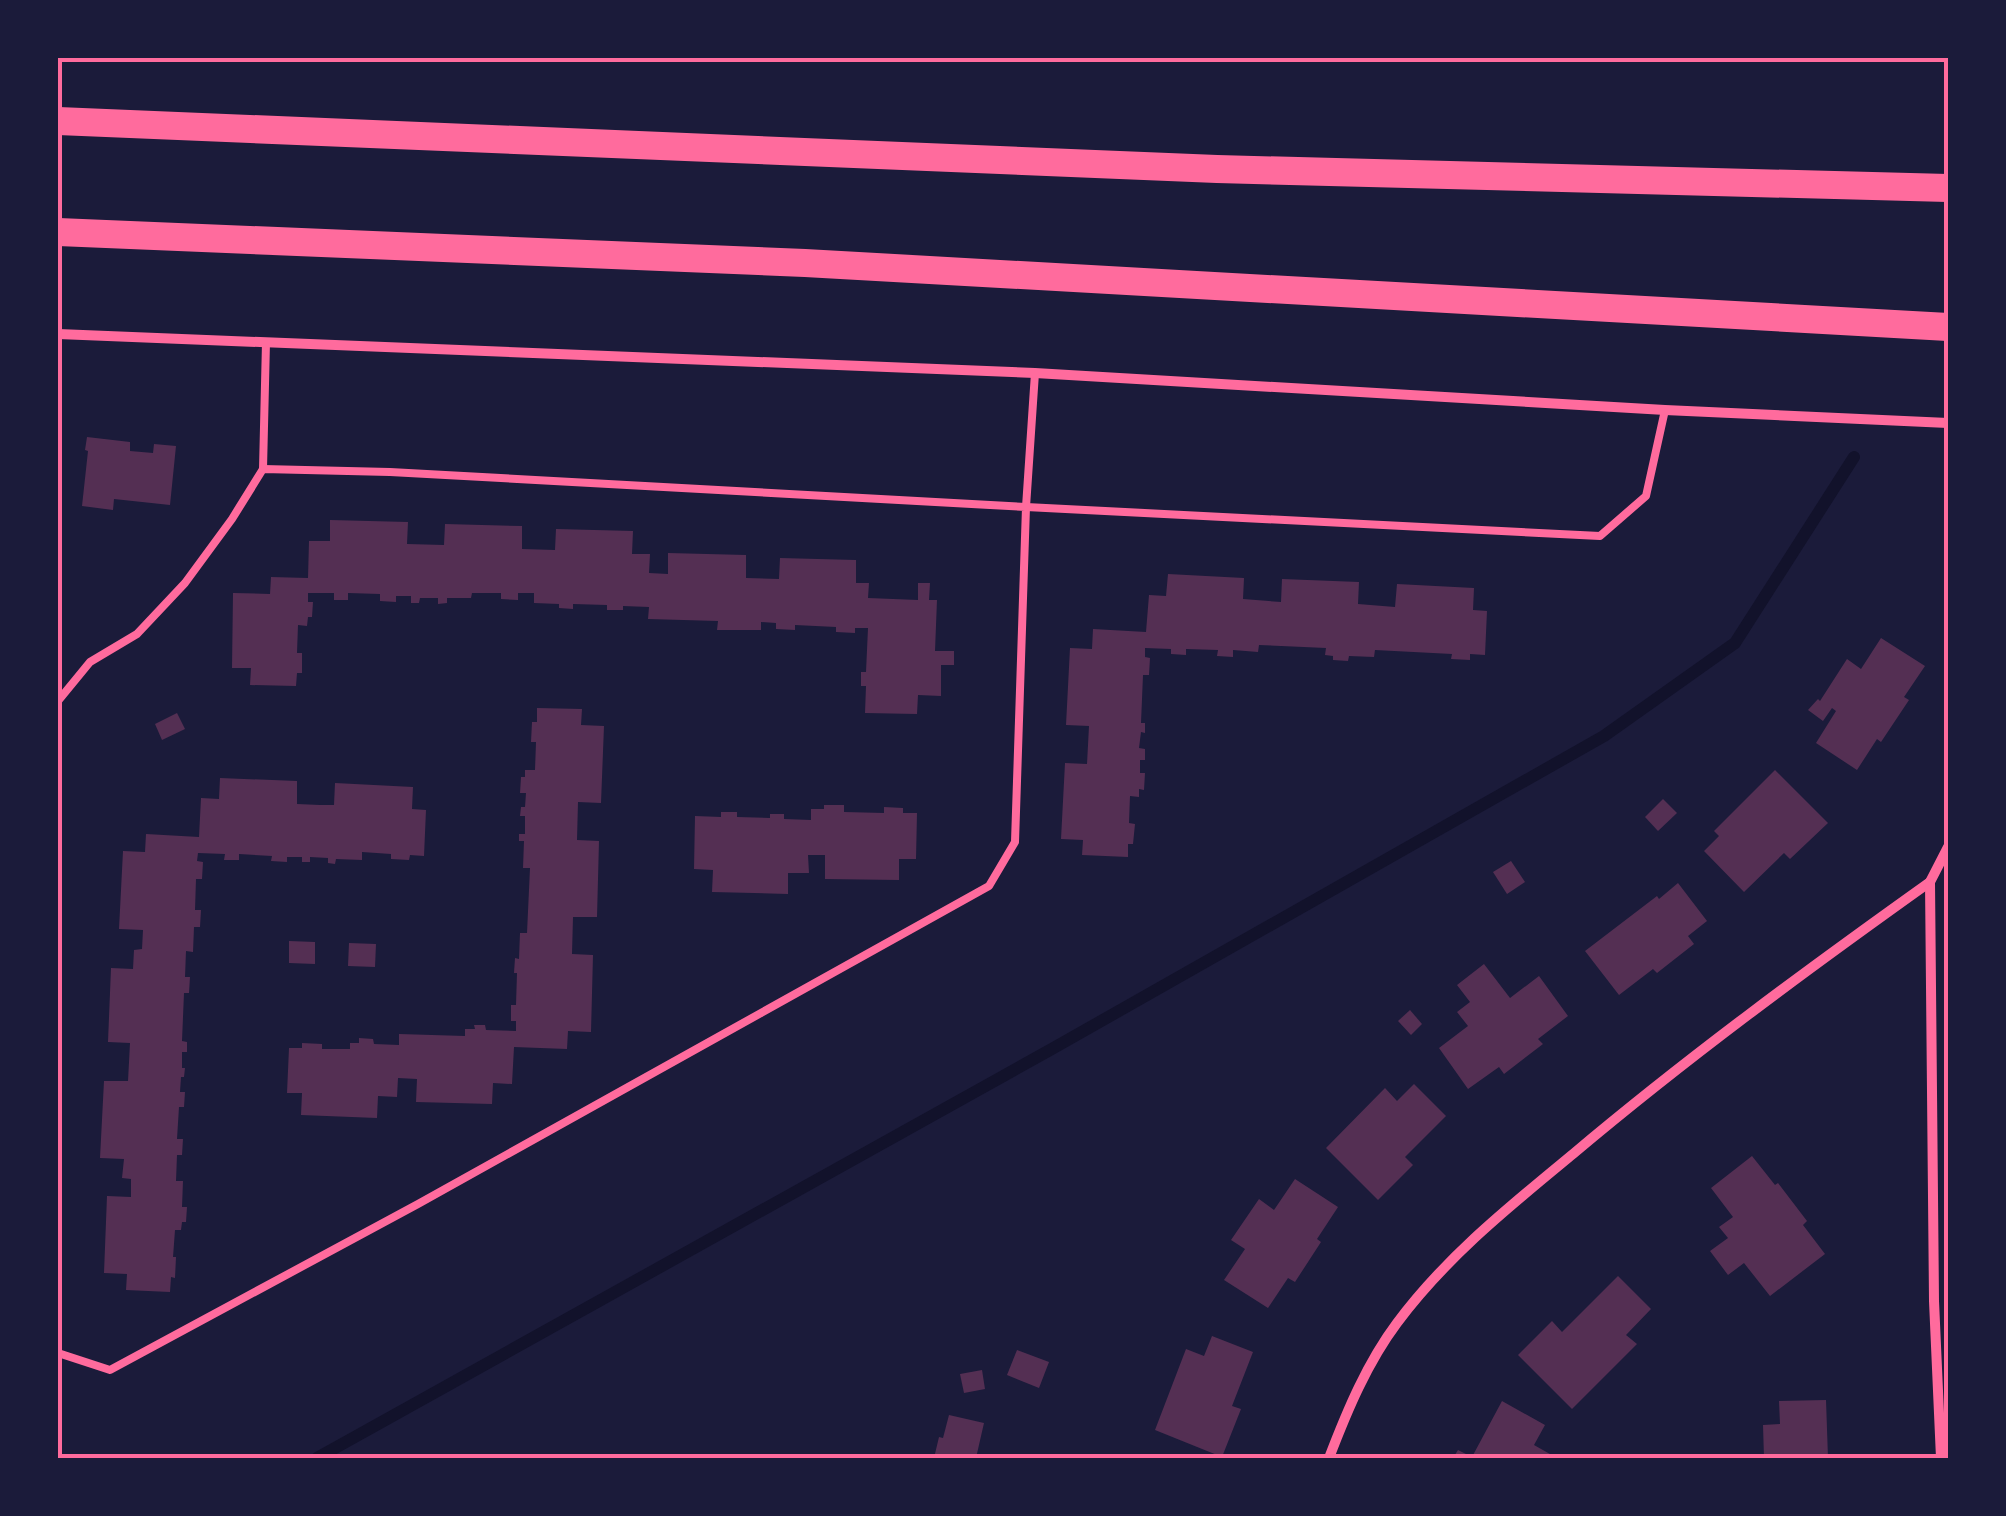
<svg xmlns="http://www.w3.org/2000/svg" width="2006" height="1516" viewBox="0 0 2006 1516" font-family="Inter,sans-serif">
<rect width="100%" height="100%" fill="#1b1b3a"/>
<g fill="none" stroke-linecap="round" stroke-linejoin="round">
<path stroke="#12122b" stroke-width="12" d="M317,1458L1050,1050L1604,736L1735,643L1854,457"/>
</g>
<g fill="#542f53">
<path d="M87,437L130,442V451L153,453L154,444L176,446L170,505L114,499L113,510L82,506L88,451L85,450Z"/>
<path d="M330,520L408,522L407,544L444,545L445,524L522,526V549L555,550L556,529L633,531L632,554H650L649,573L668,574V553L746,555V578L779,579L780,558L856,560V583H869L868,598L918,600V583H930L929,600H937L935,651H954V665H941V696L918,695L917,714L865,713L866,686H861V672H866L868,628H855V633L836,632V627L795,625V630L776,629V623L761,622V630H717L718,621L648,619L649,607L623,606V610H607V605L573,604V609L559,608V604L534,603V593H518V600L501,599V593H472L471,598H447V603L438,604V598H420L419,603H411V596H396V602L380,601V594L348,593V600H334V593H308V602H313L312,617H308L307,626L298,625L297,653H302V673H297L296,686L250,685L251,668H232L233,593L270,594L271,577L308,578L309,541H330Z"/>
<path d="M1168,574L1244,578L1243,599L1281,602L1282,579L1359,582L1358,604L1395,607L1397,584L1474,588L1473,610L1487,611L1485,655L1470,654V660L1451,659L1452,654L1375,650L1374,657L1349,656L1348,661L1333,660V656L1325,655L1326,648L1259,645L1258,652L1233,650V657L1217,656L1218,650L1186,649V655L1171,654V649L1145,648V657L1150,658L1149,675H1143L1141,723H1145V733L1141,732L1139,748L1145,749V760H1140V773H1145L1144,790L1139,789V797L1130,796L1129,823L1135,824L1133,844H1128V857L1082,855L1083,840L1061,839L1065,763L1087,764L1089,726L1066,725L1070,648L1092,649L1093,629L1146,632L1149,595L1166,596Z"/>
<path d="M1881,638L1925,666L1904,697L1909,700L1881,742L1877,739L1857,770L1816,743L1836,711L1832,708L1823,721L1808,710L1818,699L1820,701L1847,659L1861,669Z"/>
<path d="M537,708L582,709L581,725L604,726L601,803L578,802L577,840L599,841L597,917H573L572,954L593,955L591,1032L568,1031L567,1049L514,1047L512,1084L493,1083L492,1104L416,1102L417,1079L398,1078L397,1097L378,1096L377,1118L301,1115L302,1093H287L289,1048H302V1043L322,1044V1049H350V1043H359V1038L373,1039L374,1044L399,1045V1034L465,1036V1029H475L474,1025H485L486,1030L516,1031V1021H511V1005H516L517,973H514L515,958L519,959L520,933H527L530,868H523L524,841H519V834H525V816H520L521,807H525L526,793H520L521,777H525V770H535L536,742H531L532,722H537Z"/>
<path d="M177,713L185,729L162,740L155,724Z"/>
<path d="M1775,770L1828,823L1790,859L1784,853L1744,892L1704,851L1719,836L1714,831Z"/>
<path d="M220,778L297,781V804L320,805H334L335,783L413,787L412,809L426,810L424,856L410,855L409,860L391,859V854L362,852V860L336,859L335,864L328,863V858L310,857V862H302V857H287V862L271,861L272,856L239,854V860H224L225,854L198,853L197,861L203,862L202,879H196L195,910H201L200,927H194L193,952L186,951L185,977H190L189,993H184L182,1041L187,1042V1052H182V1068H185L184,1077H181L180,1092H185L184,1107H179L177,1139H183L182,1155H177L176,1181H183L182,1207H187L186,1222H182L181,1230H175L173,1257H176L175,1278L171,1277L170,1292L126,1290L127,1274L104,1273L107,1196L131,1197V1179L122,1178L124,1159L100,1158L104,1081H128L130,1043L108,1042L111,968L133,969L134,950L142,949L143,930L119,929L123,851L145,852L146,834L199,837L201,798L219,799Z"/>
<path d="M1663,799L1677,813L1658,831L1645,817Z"/>
<path d="M824,805H844V812L884,813V807L903,808V813H917L916,859H899V880L825,879V855H808L809,873H788V894L712,892L713,870L694,869L695,816L721,817V812H737V817L770,818V814H784V819L811,820V809H824Z"/>
<path d="M1511,861L1525,882L1507,894L1493,872Z"/>
<path d="M1678,883L1707,921L1688,936L1694,944L1657,973L1653,969L1619,995L1585,951L1657,896L1659,899Z"/>
<path d="M289,941L315,942V964L289,963Z"/>
<path d="M349,943L376,944L375,967L348,966Z"/>
<path d="M1484,964L1510,998L1539,976L1568,1016L1538,1039L1543,1044L1504,1074L1499,1067L1468,1089L1439,1048L1468,1026L1457,1012L1470,1002L1457,985Z"/>
<path d="M1410,1010L1422,1024L1411,1035L1398,1021Z"/>
<path d="M1414,1084L1446,1116L1405,1157L1413,1165L1378,1200L1326,1148L1385,1088L1397,1101Z"/>
<path d="M1752,1156L1775,1185L1778,1183L1807,1221L1803,1225L1825,1254L1770,1296L1744,1263L1728,1275L1710,1251L1728,1238L1719,1227L1733,1217L1711,1188Z"/>
<path d="M1295,1179L1338,1207L1317,1239L1321,1242L1295,1282L1288,1278L1268,1308L1224,1280L1245,1249L1231,1240L1259,1199L1274,1210Z"/>
<path d="M1618,1276L1651,1309L1626,1335L1637,1344L1572,1409L1518,1355L1552,1321L1562,1332Z"/>
<path d="M1212,1336L1253,1352L1232,1406L1241,1409L1222,1457L1155,1430L1186,1349L1204,1356Z"/>
<path d="M1017,1350L1049,1362L1039,1388L1007,1375Z"/>
<path d="M982,1370L985,1389L964,1393L960,1374Z"/>
<path d="M1826,1400L1828,1458H1764L1763,1425L1780,1424L1779,1401Z"/>
<path d="M1502,1401L1545,1425L1534,1445L1557,1458H1453L1458,1450L1472,1457Z"/>
<path d="M949,1415L984,1423L976,1458H934L939,1437L943,1438Z"/>
</g>
<g fill="none" stroke-linecap="round" stroke-linejoin="round">
<g stroke="#ff6b9d" stroke-width="8">
<path d="M1035,373L1026,507L1600,536L1646,496L1665,410"/>
<path d="M263,469L266,342"/>
<path d="M58,701L90,662L137,634L185,583L232,519L263,469L390,472L1026,507L1015,842L989,886L418,1204L110,1370L58,1353"/>
</g>
<g stroke="#ff6b9d" stroke-width="10">
<path d="M58,334L1035,373L1665,410L1948,423"/>
<path d="M1329,1458C1347,1411 1367,1363 1397,1323C1446,1257 1510,1206 1573,1154C1687,1058 1808,969 1930,882"/>
<path d="M1941,1458L1934,1301L1930,882L1948,847"/>
</g>
<g stroke="#ff6b9d" stroke-width="28">
<path d="M58,121L1217,169L1948,188"/>
<path d="M58,232L805,263L1948,327"/>
</g>
</g>
<rect width="2006" height="1516" fill="none" stroke="#1b1b3a" stroke-width="120"/>
<rect x="60" y="60" width="1886" height="1396" fill="none" stroke="#ff6b9d" stroke-width="4"/>
</svg>
